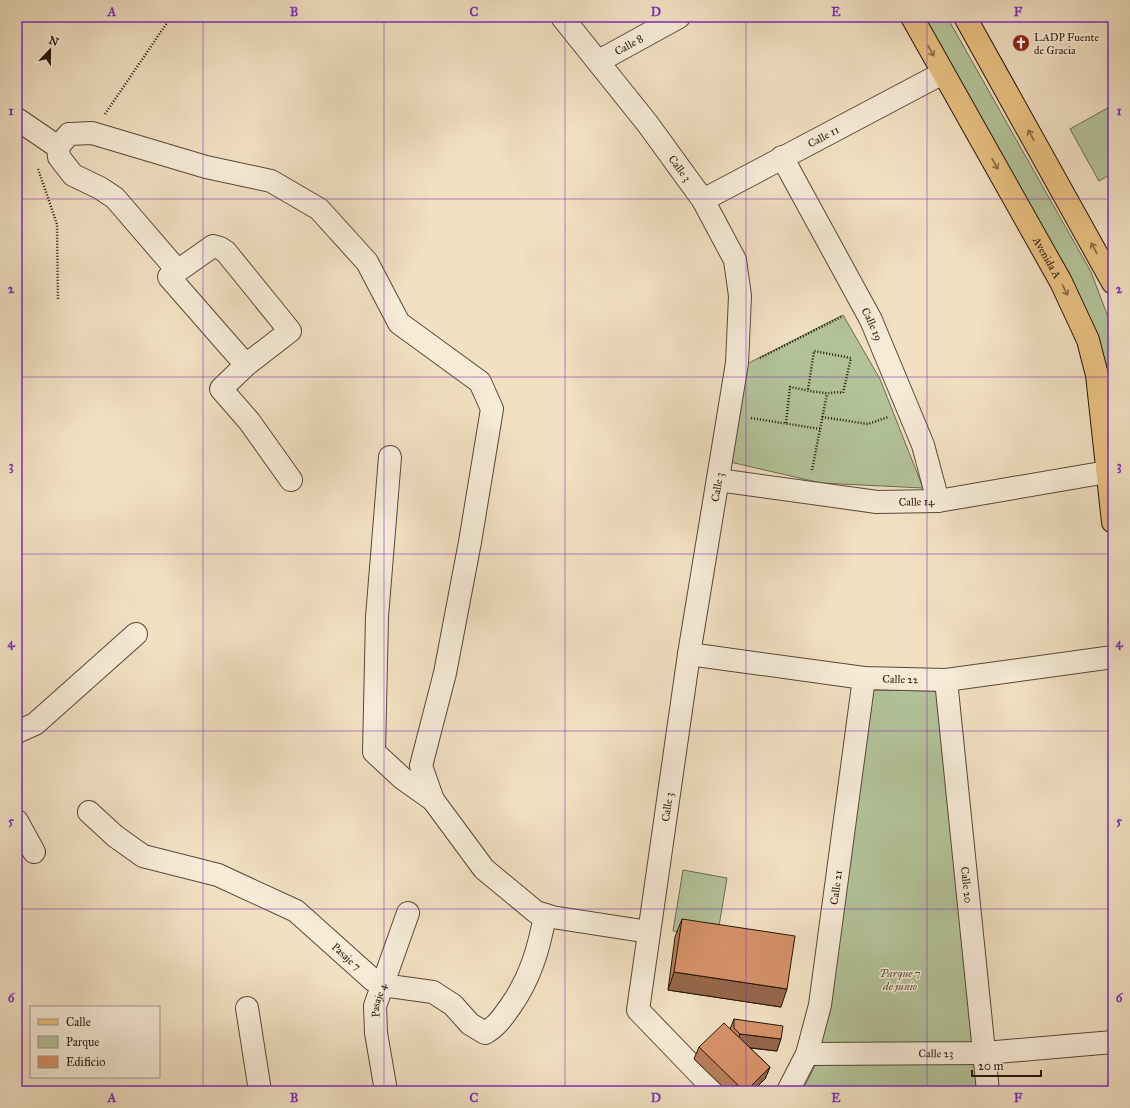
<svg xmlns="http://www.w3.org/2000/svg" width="1130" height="1108" viewBox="0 0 1130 1108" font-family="'IM FELL Great Primer',serif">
<rect width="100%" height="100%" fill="#f1e0c2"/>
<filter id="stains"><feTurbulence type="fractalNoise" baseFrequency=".005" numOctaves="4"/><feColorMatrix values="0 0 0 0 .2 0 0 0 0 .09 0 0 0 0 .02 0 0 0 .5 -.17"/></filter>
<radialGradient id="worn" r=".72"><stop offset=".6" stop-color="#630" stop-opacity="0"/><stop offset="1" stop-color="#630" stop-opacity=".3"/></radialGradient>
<g fill="#b3c399" stroke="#6c6c50">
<path d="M921,17H947L1091,272L1113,330V406L1108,407L1102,367Z"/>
<path d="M1113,105V173L1099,181L1070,129Z"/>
<path d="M843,315L880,379L923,488L821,483L730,462L745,365Z"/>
<path d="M871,690L939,691L975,1046L821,1048Z"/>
<path d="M683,870L727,878L717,938L673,931Z"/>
<path d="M817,1062L978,1063L981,1091H802Z"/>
</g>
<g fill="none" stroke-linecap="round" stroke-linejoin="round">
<g stroke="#574836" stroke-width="24">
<g id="minor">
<path id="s1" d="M562,17L647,123L703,200L735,260L740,296L737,363L689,654L638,1010L716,1091"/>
<path id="s2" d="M599,61L679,17"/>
<path d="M17,119L58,147"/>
<path id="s3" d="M782,157L871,320L923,445L938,501"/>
<path id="s4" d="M703,200L943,73"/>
<path d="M177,270L115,198L100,188L73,175L59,157L58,147L69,134L92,133L206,167L271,181L319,209L367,262L399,323L480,382L492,409L470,542L445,673L421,766L433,800L484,869L536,912L552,917L649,932"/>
<path d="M246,365L169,277L213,246L220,248L226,252L290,331L246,365L221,389L249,421L291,480"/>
<path d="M390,457L377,617L374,752L402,778L433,800"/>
<path id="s5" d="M718,480L877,502L938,501L1107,472L1113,468"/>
<path id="s6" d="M689,654L864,678L946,680L1113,657"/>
<path id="s7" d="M946,680L988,1091"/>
<path d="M17,732L35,724L136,634"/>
<path id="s8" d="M89,812L115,836L143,856L218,875L296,911L373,980L382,985L433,992L453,1005L470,1024L485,1033C496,1027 503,1017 510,1007C530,979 539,949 545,915"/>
<path d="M17,821L34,852"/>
<path d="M247,1008L260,1091"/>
<path id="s9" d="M807,1054L985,1053L1113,1042"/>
<path id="s10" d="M386,1091L376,1033L375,1006L408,913"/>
<path id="s11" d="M788,1091L807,1054L820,1005L864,678"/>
</g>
</g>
<g stroke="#241507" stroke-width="24">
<g id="major">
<path id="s12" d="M912,17L1061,282L1088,340L1097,375L1113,522"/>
<path d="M965,17L1113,283"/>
</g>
</g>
<g stroke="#241507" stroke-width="2.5" stroke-dasharray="1 2" stroke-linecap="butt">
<path d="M105,114L171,17"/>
<path d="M38,169L57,224L58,300"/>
<path d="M760,358L843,316"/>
<path d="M822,417L868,424L888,417"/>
<path d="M751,418L820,429"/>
<path d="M786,423L790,387C801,389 813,392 825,393C831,394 836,391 843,393L851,358L814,351L808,390"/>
<path d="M812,470L827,394"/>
</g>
<use href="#minor" stroke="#f6ebd7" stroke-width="22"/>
<use href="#major" stroke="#e8c081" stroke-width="22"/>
</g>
<g fill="#b87e5a" stroke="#241507">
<path d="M682,919L781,1007L668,990L675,937Z"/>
<path d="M734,1019L777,1051L750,1048L770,1067L765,1079L753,1091H727L694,1059L699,1047L730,1029Z"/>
</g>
<g fill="#96664a" stroke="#241507">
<path d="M674,972L787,989L781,1007L668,990Z"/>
<path d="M740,1034L781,1039L777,1051L735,1046Z"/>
<path d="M770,1067L765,1079L753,1091H746Z"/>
</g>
<g fill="#d69269" stroke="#241507">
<path d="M682,919L795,936L787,989L674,972Z"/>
<path d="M734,1019L783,1026L781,1039L740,1034L734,1028Z"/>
<path d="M724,1023L770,1067L746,1091H744L699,1047Z"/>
</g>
<defs><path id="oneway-shaft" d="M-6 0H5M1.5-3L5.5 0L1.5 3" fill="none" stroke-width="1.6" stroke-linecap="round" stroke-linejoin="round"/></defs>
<g stroke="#866a44">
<use href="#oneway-shaft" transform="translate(931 51) rotate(61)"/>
<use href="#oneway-shaft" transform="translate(1031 135) rotate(-119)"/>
<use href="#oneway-shaft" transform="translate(995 164) rotate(61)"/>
<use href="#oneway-shaft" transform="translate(1094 248) rotate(-119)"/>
<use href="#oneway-shaft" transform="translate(1065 290) rotate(63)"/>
</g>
<path fill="none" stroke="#7b2cbf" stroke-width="1" stroke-opacity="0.55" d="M203,17V1091M384,17V1091M565,17V1091M746,17V1091M927,17V1091M17,199H1113M17,377H1113M17,554H1113M17,731H1113M17,909H1113"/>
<defs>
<g id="church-disc" transform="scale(0.9)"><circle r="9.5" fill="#8f2418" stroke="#f6ebd7"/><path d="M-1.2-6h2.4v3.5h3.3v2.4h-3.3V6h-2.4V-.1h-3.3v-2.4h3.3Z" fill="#fff"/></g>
</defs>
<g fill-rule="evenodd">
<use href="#church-disc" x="1021" y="43"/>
</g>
<g text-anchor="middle" stroke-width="3" stroke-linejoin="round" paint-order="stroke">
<g font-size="11" fill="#241507" stroke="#f6ebd7" text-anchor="start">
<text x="1034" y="41">LADP Fuente<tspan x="1034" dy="13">de Gracia</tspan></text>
</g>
<g font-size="11" fill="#241507" stroke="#f6ebd7">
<text dy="4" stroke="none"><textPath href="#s2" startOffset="34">Calle 8</textPath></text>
<text dy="4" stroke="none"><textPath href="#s4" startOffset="136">Calle 11</textPath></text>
<text dy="4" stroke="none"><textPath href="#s1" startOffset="192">Calle 3</textPath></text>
<text dy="4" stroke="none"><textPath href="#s12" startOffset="276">Avenida A</textPath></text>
<text dy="4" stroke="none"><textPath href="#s3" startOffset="190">Calle 19</textPath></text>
<text transform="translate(717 487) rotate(-80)" y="4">Calle 3</text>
<text dy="4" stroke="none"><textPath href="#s5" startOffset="200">Calle 14</textPath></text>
<text dy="4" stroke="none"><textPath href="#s6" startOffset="213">Calle 22</textPath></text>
<text transform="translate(667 807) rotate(-82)" y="4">Calle 3</text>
<text dy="4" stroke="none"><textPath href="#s7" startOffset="206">Calle 20</textPath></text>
<text dy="4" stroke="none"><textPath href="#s11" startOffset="211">Calle 21</textPath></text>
<text dy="4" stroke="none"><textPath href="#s8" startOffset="301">Pasaje 7</textPath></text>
<text dy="4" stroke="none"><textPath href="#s10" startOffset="92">Pasaje 4</textPath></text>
<text dy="4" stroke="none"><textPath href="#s9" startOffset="129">Calle 23</textPath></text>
</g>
<g font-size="11" font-style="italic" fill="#56523a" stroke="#f6ebd7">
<text x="900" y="977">Parque 7<tspan x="900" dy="13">de junio</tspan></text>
</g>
</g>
<rect width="1130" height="1108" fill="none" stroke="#f1e0c2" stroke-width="44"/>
<rect x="30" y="1006" width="130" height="72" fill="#f6ebd7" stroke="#a29584"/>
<rect x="38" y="1019" width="20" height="6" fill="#e8c081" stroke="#a29584"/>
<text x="66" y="1026" font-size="12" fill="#241507">Calle</text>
<rect x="38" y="1036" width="20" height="12" fill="#b3c399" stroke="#a29584"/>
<text x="66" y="1046" font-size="12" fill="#241507">Parque</text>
<rect x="38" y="1056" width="20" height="12" fill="#d69269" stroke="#a29584"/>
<text x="66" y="1066" font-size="12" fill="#241507">Edificio</text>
<g transform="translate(50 50) rotate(22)" stroke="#f6ebd7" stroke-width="3" paint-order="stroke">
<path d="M0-3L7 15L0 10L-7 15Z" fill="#241507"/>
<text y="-6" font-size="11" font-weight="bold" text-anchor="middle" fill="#241507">N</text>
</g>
<path d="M972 1070v6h69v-6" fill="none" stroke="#241507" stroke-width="2"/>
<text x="978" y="1070" font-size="12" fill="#241507" stroke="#f6ebd7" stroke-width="3" paint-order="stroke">20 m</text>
<rect x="22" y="22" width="1086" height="1064" fill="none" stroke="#7b2cbf" stroke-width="1.5"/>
<g font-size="13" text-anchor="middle" font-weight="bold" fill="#7b2cbf">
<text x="112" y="16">A</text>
<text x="294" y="16">B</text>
<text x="474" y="16">C</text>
<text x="656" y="16">D</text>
<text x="836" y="16">E</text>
<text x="1018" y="16">F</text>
<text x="11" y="115">1</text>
<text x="1119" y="115">1</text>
<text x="11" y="293">2</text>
<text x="1119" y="293">2</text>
<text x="11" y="470">3</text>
<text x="1119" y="470">3</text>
<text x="11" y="647">4</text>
<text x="1119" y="647">4</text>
<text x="11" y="825">5</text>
<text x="1119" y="825">5</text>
<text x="11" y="1002">6</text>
<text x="1119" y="1002">6</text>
<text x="112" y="1102">A</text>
<text x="294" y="1102">B</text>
<text x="474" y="1102">C</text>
<text x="656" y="1102">D</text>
<text x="836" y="1102">E</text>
<text x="1018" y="1102">F</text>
</g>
<rect width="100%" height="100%" filter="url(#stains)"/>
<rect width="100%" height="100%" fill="url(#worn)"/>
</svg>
